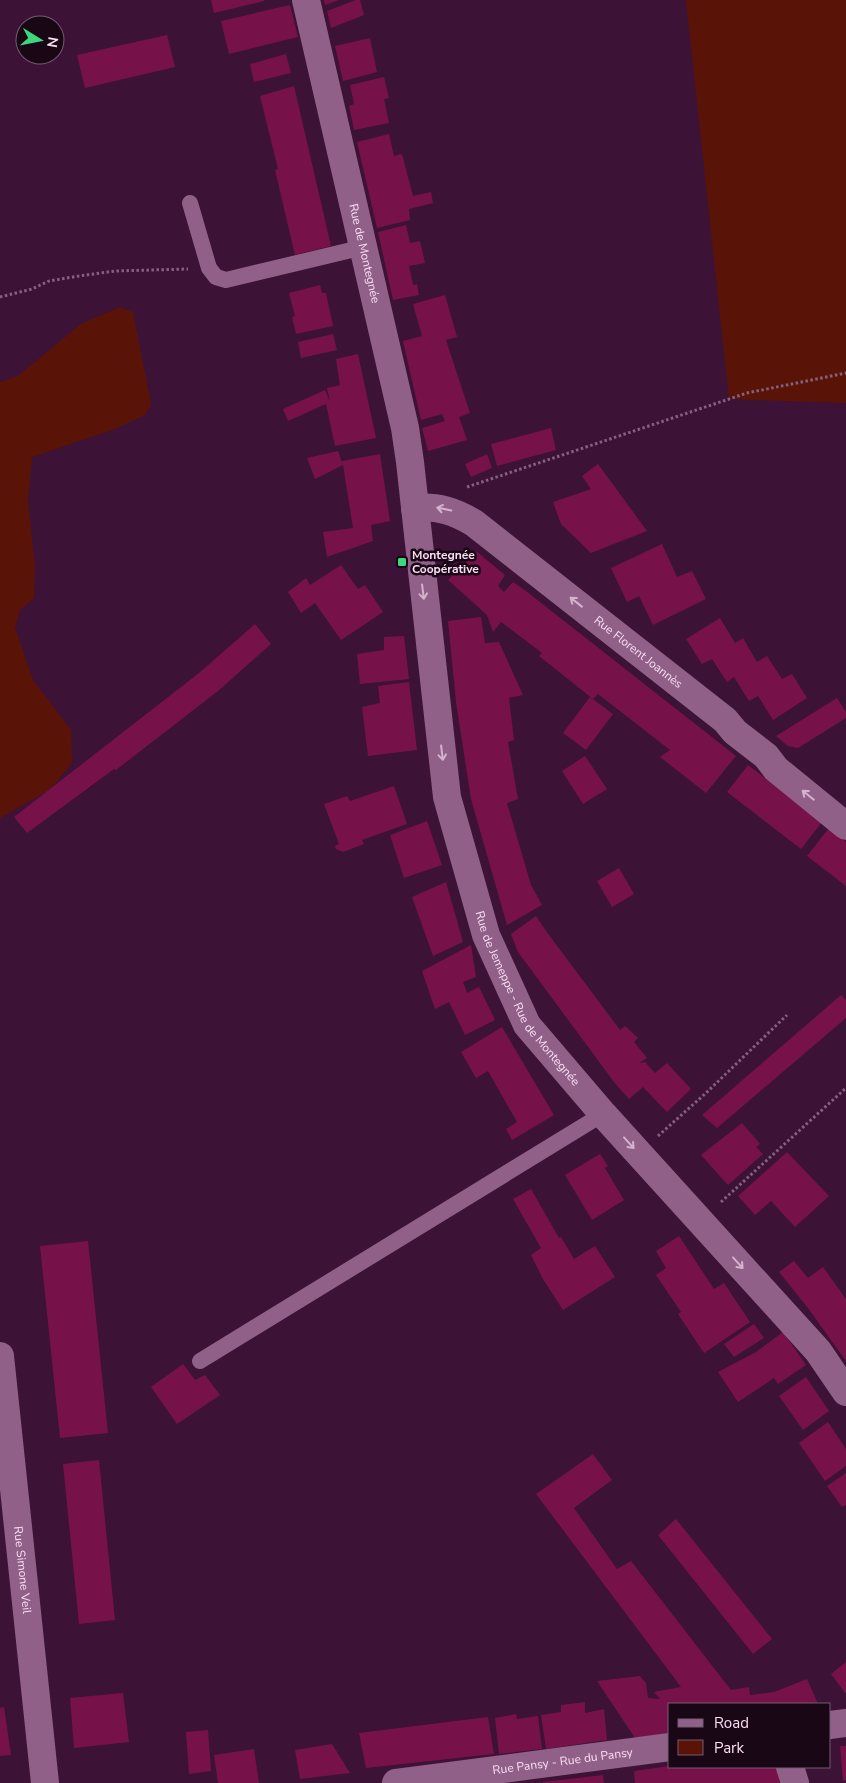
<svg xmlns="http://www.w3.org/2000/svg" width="846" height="1783" viewBox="0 0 846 1783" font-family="'Nunito Sans',sans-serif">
<rect width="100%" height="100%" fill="#3c1237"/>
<g fill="#5a1407">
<path d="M686,0H846V403L729,399Z"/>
<path d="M120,307L133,312L151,404L145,415L115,429L32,457L28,501L35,567L34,598L20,610L15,628L33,680L71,730L72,763L54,785L44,793L0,818V382L18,376L81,324Z"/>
</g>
<g fill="#761249">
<path d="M211,0H264V1L214,13Z"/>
<path d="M324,0H339L325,5Z"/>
<path d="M356,0H360L364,15L331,28L327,11Z"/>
<path d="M290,5L298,37L229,54L221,21Z"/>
<path d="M167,35L175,67L85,88L77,55Z"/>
<path d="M370,38L377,72L343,81L335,46Z"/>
<path d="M286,54L291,73L254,82L250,64Z"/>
<path d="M384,77L389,98L384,99L389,123L354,130L349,106L354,104L350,85Z"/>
<path d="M294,86L331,246L295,255L275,170L278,169L260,96Z"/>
<path d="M389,134L394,156L402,154L413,196L431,192L433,203L409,209L410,220L377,228L357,142Z"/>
<path d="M406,225L410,243L420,241L425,263L409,266L413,285L417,284L419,295L393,300L378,232Z"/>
<path d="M320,285L322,293H326L333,326L296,334L292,317L295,316L289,293Z"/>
<path d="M445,295L457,337L446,340L470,413L459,417L467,440L428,451L422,428L445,421L442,414L421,420L403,341L422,336L413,304Z"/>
<path d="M333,334L337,350L301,358L298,342Z"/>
<path d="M358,354L376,438L335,446L326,404L288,421L283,409L325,390L330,402L327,388L340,385L336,359Z"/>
<path d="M551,428L556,450L497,466L491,444Z"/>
<path d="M338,451L343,465L342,461L380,454L390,521L371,525L373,541L327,557L323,532L353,528L343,465L315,479L307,458Z"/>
<path d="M487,454L492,468L471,477L465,464Z"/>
<path d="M598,464L647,531L591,553L561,524L553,502L591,489L582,476Z"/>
<path d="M662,544L677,577L692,571L706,599L653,625L639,596L627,602L611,568Z"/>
<path d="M476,551L505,575L498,586L504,592L513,582L526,591L736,756L706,793L660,757L670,750L598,694L593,699L539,656L542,653L501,622L493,632L487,615L448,580Z"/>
<path d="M341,565L358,589L365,585L383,612L341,640L315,603L301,613L288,592L306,578L310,585Z"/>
<path d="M481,617L485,643L499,642L523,695L509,698L514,740L508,742L518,799L507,803L531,885L542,905L507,925L471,799L456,702L448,621Z"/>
<path d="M720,618L735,643L743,638L757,662L767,656L782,679L792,674L807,698L773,720L758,696L749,701L734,677L727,682L712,659L702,664L686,639Z"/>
<path d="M255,624L271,644L218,691L116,770L114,769L27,833L14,817L199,673Z"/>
<path d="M404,636L409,679L360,684L357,654L384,650V637Z"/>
<path d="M409,682L417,750L368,756L362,707L380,703L378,686Z"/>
<path d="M590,697L613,714L586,750L563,733Z"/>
<path d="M837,698L846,712V718L798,748L788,746L776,736Z"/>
<path d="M585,756L607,789L583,804L562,771Z"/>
<path d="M748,765L822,822L801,849L727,792Z"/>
<path d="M394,786L407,824L362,840L364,844L343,852L336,849L335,846L339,844L324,804L347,796L350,801Z"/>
<path d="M427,821L442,865L404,878L390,835Z"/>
<path d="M829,828L846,842V886L807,856Z"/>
<path d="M619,868L634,894L612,907L597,881Z"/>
<path d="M446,882L463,942L433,956L412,897Z"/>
<path d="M536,916L546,931L620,1030L625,1026L638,1038L634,1042L647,1058L639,1063L645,1062L655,1073L667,1063L691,1089L667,1112L643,1087L629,1099L614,1082L518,952L511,934Z"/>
<path d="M471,945L476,977L463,982L467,993L479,987L495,1020L465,1035L449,1002L435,1009L422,971Z"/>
<path d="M841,995L846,1000V1018L717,1128L702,1115Z"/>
<path d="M502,1027L554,1115L512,1140L506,1129L517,1122L488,1071L476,1078L461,1052Z"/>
<path d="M742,1123L760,1144L756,1147L763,1154L728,1185L701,1155Z"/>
<path d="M787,1152L829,1196L795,1227L771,1201L755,1215L738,1196Z"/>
<path d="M600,1154L608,1166L605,1168L624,1200L592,1220L565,1175Z"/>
<path d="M531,1189L559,1238L561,1237L574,1259L595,1246L615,1277L563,1310L543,1279L531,1255L541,1248L513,1199Z"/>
<path d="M679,1236L714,1289L724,1283L750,1322L704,1353L678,1314L681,1312L656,1275L666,1268L656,1251Z"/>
<path d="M88,1241L108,1433L60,1438L40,1246Z"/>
<path d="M794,1261L808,1278L823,1267L846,1299V1361L808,1308L779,1272Z"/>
<path d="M754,1324L764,1338L734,1357L724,1344Z"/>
<path d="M783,1332L806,1365L778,1384L774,1378L738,1402L718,1372L756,1352Z"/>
<path d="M183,1364L195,1380L205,1375L220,1395L177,1424L151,1387Z"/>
<path d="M806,1377L829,1411L803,1430L779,1396Z"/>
<path d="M828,1422L846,1449V1466L825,1481L799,1443Z"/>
<path d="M593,1454L612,1480L574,1508L617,1569L631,1561L731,1690L749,1687L750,1695L774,1692L807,1679L818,1704H670V1733L635,1738L597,1681L640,1676L646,1683L648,1698L660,1699L654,1692L681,1687L536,1494Z"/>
<path d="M99,1460L115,1620L79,1624L63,1464Z"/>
<path d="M846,1473V1505L842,1507L827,1486Z"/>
<path d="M676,1519L772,1639L753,1654L658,1535Z"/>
<path d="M846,1662V1694L831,1674Z"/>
<path d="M123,1693L129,1742L74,1748L70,1698Z"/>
<path d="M585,1702V1713L604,1709L607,1740L546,1749L541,1715L561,1712V1705Z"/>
<path d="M4,1707L11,1755L0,1756V1708Z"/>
<path d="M516,1714L517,1719L538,1716L542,1749L499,1754L495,1718Z"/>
<path d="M488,1717L494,1754L366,1768L359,1733Z"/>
<path d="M208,1730L211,1771L189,1774L186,1732Z"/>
<path d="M332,1744L350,1773L300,1779L295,1750Z"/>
<path d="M840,1746H846V1780L843,1781Z"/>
<path d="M254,1749L259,1783H218L214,1755Z"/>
<path d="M670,1766L776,1767L780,1783H635L634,1771Z"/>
<path d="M603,1775L604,1783H543V1782Z"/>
</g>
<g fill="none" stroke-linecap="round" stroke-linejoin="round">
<g stroke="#856180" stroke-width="3" stroke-dasharray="2.5 2.5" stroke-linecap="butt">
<path d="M0,297L32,289L49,281L79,276L115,271L188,269"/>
<path d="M467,487L747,393L846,373"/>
<path d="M658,1136L706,1093L787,1015"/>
<path d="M721,1202L846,1088"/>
</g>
<g stroke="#906088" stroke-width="16">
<path d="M190,203L209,268L216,277L226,280L364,247"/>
<path d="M200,1361L603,1114"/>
</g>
<g stroke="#906088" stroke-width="28">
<path id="s1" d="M306,0L405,428L410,462L447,797L486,935L527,1025L603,1114L818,1351L846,1392"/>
<path id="s2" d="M415,508C438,506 454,511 474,523L725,720L735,732L766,756L776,769L846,826"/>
<path id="s3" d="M0,1356L45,1783"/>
<path d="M830,1725L846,1723"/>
<path d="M790,1767L795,1783"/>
<path id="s4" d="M396,1783L670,1747"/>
</g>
</g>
<defs><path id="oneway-shaft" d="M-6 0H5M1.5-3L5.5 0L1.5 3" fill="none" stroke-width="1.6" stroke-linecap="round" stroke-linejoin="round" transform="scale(1.25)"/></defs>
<g stroke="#d5b2ce">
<use href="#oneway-shaft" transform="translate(444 509) rotate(-168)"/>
<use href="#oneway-shaft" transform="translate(423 592) rotate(83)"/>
<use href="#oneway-shaft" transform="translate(576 602) rotate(-142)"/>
<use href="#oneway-shaft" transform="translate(442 753) rotate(83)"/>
<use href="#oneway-shaft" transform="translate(808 795) rotate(-141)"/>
<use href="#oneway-shaft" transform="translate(629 1143) rotate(48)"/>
<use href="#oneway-shaft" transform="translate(738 1263) rotate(48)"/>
</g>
<rect fill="#3ed77d" stroke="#190716" stroke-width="2" x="397" y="557" width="10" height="10" rx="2.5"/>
<g text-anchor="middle" stroke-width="5" stroke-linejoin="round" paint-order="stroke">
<g font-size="12" fill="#fadef4" stroke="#190716">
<text dy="4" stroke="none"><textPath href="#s1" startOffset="260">Rue de Montegnée</textPath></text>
<text dy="4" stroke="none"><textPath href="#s2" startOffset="271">Rue Florent Joannès</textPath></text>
<text dy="4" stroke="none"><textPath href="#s1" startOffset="1030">Rue de Jemeppe - Rue de Montegnée</textPath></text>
<text dy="4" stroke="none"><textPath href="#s3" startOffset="215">Rue Simone Veil</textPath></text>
<text dy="4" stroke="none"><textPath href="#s4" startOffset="168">Rue Pansy - Rue du Pansy</textPath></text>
</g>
<g font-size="12" font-weight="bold" fill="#fadef4" stroke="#190716" text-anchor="start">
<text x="412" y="559">Montegnée<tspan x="412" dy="14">Coopérative</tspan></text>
</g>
</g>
<rect x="668" y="1703" width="162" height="65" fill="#190716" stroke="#735d6f"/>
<rect x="678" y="1719" width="25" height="8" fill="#906088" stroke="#735d6f"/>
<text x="714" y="1728" font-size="15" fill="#fadef4">Road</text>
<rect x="678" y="1740" width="25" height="15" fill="#5a1407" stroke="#735d6f"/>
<text x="714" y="1753" font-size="15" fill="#fadef4">Park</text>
<g transform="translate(40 40) rotate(100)"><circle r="24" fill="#190716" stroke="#735d6f"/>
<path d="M0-4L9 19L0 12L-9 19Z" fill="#3ed77d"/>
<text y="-8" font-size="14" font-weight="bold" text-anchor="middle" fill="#fadef4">N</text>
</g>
</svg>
